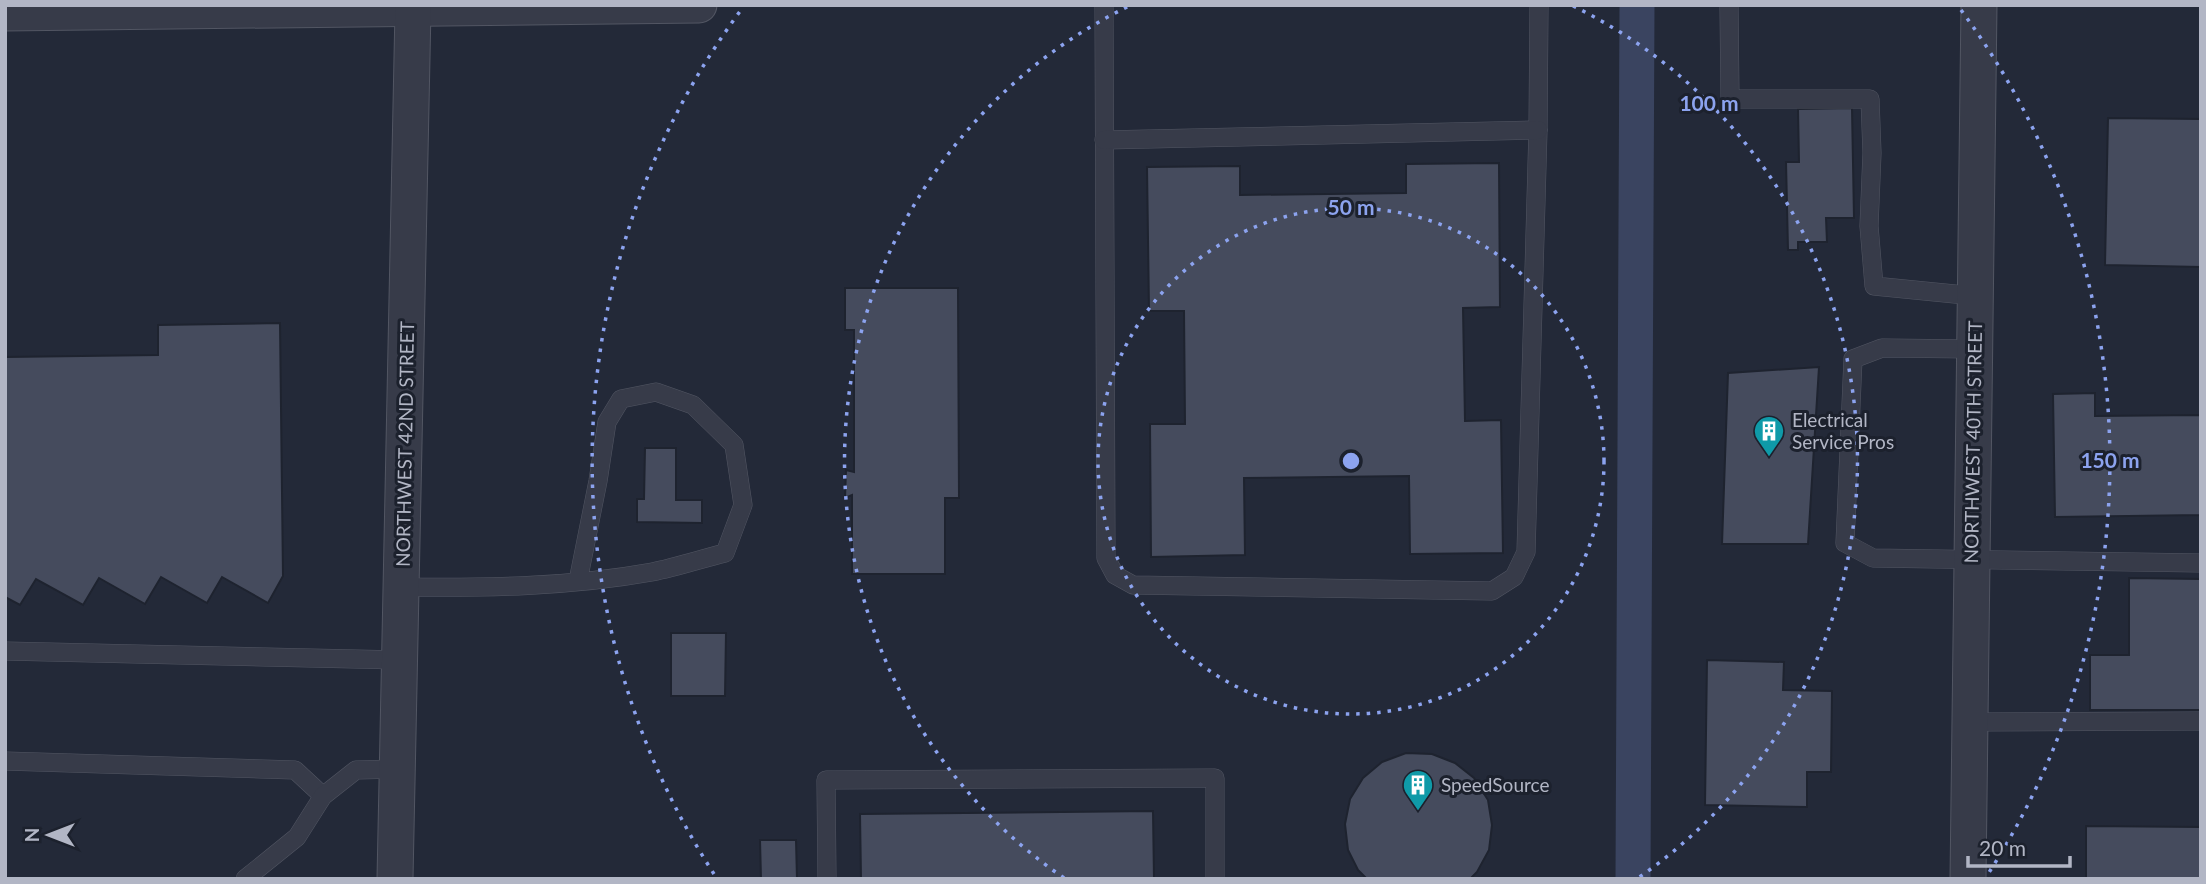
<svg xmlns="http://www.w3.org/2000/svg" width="2206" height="884" viewBox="0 0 2206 884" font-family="Lato,sans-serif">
<rect width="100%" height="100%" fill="#232938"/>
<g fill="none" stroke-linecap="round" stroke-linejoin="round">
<path stroke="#3a4460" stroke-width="35" d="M1633,879L1637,5"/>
</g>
<g fill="#454b5d" stroke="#1e232f" stroke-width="2">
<path d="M1852,108L1854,218H1826L1827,242H1798V250H1788L1786,162H1799L1798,109Z"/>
<path d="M2108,118L2201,119V267L2105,265Z"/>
<path d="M1499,163L1500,307L1463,308L1465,421L1501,420L1503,553L1410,554L1409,476L1244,478L1245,555L1151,557L1150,424H1185L1184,311H1149L1147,167L1240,166V195L1406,193V164Z"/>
<path d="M845,288H958L959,498H945V574H852V495L845,498L846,470L854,472V330H845Z"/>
<path d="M280,323L283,576L268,603L222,577L207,603L161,577L145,604L99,578L83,605L36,579L20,605L5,597V357L158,355V325Z"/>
<path d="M1819,367L1808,544H1722L1728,373Z"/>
<path d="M2095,393V416L2201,415V515L2055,517L2053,394Z"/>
<path d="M645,448H676V500H702V523L637,522V499H644Z"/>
<path d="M2129,578L2201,579V710H2090V655H2129Z"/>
<path d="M671,633H726L725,696H671Z"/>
<path d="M1707,660L1784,662L1783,690L1832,691L1831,772H1807V807L1705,805Z"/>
<path d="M1406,753L1432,754L1455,763L1474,778L1488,800L1492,825L1489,850L1477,872L1470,879H1367L1358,870L1348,850L1345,824L1350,799L1363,778L1382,762Z"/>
<path d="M1153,811L1154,879H861L860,814Z"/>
<path d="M2086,826L2201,827V879H2086Z"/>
<path d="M760,840H796L797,879H761Z"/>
</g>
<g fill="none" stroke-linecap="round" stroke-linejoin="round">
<g stroke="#525663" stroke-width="19">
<g id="lane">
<path d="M1104,5L1106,558L1115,575L1133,585L1492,591L1514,577L1526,552L1538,130L1539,5"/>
<path d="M1729,5L1730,99H1870L1872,153L1869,226L1874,286L1975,296"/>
<path d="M1104,140L1538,130"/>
<path d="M1974,349L1882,348L1853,359L1845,543L1873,558L2201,563"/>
<path d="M402,587C486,588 569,587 652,572C677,567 701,559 725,553L743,505L734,445L693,405L656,392L621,399L607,422L598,481L578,581"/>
<path d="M5,651L400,660"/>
<path d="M1970,722L2201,721"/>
<path d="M5,761L295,770L323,796"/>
<path d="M245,879L297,837L323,796L356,770L398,769"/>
<path d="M827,879L826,780L1215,778V879"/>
</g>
</g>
<g stroke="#525663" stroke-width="37">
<g id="street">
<path d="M5,13L699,5"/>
<path d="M395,879L413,9"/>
<path d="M1968,879L1979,5"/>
</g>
</g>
<use href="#lane" stroke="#373b49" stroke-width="18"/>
<use href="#street" stroke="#373b49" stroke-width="35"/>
</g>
<g fill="none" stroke="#8ca3ef" stroke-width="3.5" stroke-dasharray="3.5 7">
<circle cx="1351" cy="461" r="253"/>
<path d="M1064 878A506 506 0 0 1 1129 6M1573 6A506 506 0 0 1 1638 878"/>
<path d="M714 874A759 759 0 0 1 741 10M1961 10A759 759 0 0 1 1988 874"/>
</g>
<defs>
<g id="building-pin" transform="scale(1.575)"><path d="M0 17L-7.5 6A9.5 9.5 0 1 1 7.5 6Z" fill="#0f9aa8" stroke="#1c212d"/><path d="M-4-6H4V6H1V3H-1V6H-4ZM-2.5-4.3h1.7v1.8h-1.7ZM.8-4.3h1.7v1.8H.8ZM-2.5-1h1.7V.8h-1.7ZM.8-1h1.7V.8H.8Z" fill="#fff"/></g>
</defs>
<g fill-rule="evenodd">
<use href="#building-pin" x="1769" y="431"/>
<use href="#building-pin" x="1418" y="785"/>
</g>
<g text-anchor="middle" stroke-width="6" stroke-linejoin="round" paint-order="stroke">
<g font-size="19" fill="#b2b6c5" stroke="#1c212d" text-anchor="start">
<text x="1792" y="427">Electrical<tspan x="1792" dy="22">Service Pros</tspan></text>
<text x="1441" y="792">SpeedSource</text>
</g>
<g font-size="19" fill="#b2b6c5" stroke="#1c212d">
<text transform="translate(1973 442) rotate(-89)" y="7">NORTHWEST 40TH STREET</text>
<text transform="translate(405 444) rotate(-89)" y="7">NORTHWEST 42ND STREET</text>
</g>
</g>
<circle cx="1351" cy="461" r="10" fill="#8ca3ef" stroke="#1c212d" stroke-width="3.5"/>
<g font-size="21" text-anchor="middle" font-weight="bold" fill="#8ca3ef" stroke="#1c212d" stroke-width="6" stroke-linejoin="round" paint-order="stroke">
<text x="1709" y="111">100 m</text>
<text x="1351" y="215">50 m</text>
<text x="2110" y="468">150 m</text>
</g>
<rect width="2206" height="884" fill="none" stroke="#b2b6c5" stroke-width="14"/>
<g transform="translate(49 835) rotate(270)" stroke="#1c212d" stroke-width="5" paint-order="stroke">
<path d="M0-5L12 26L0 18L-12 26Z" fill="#b2b6c5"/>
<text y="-10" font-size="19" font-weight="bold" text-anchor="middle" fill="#b2b6c5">N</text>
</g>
<path d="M1968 856v10h102v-10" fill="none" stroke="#b2b6c5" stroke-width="3.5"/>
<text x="1979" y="856" font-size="21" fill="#b2b6c5" stroke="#1c212d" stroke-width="5" paint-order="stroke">20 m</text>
</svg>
